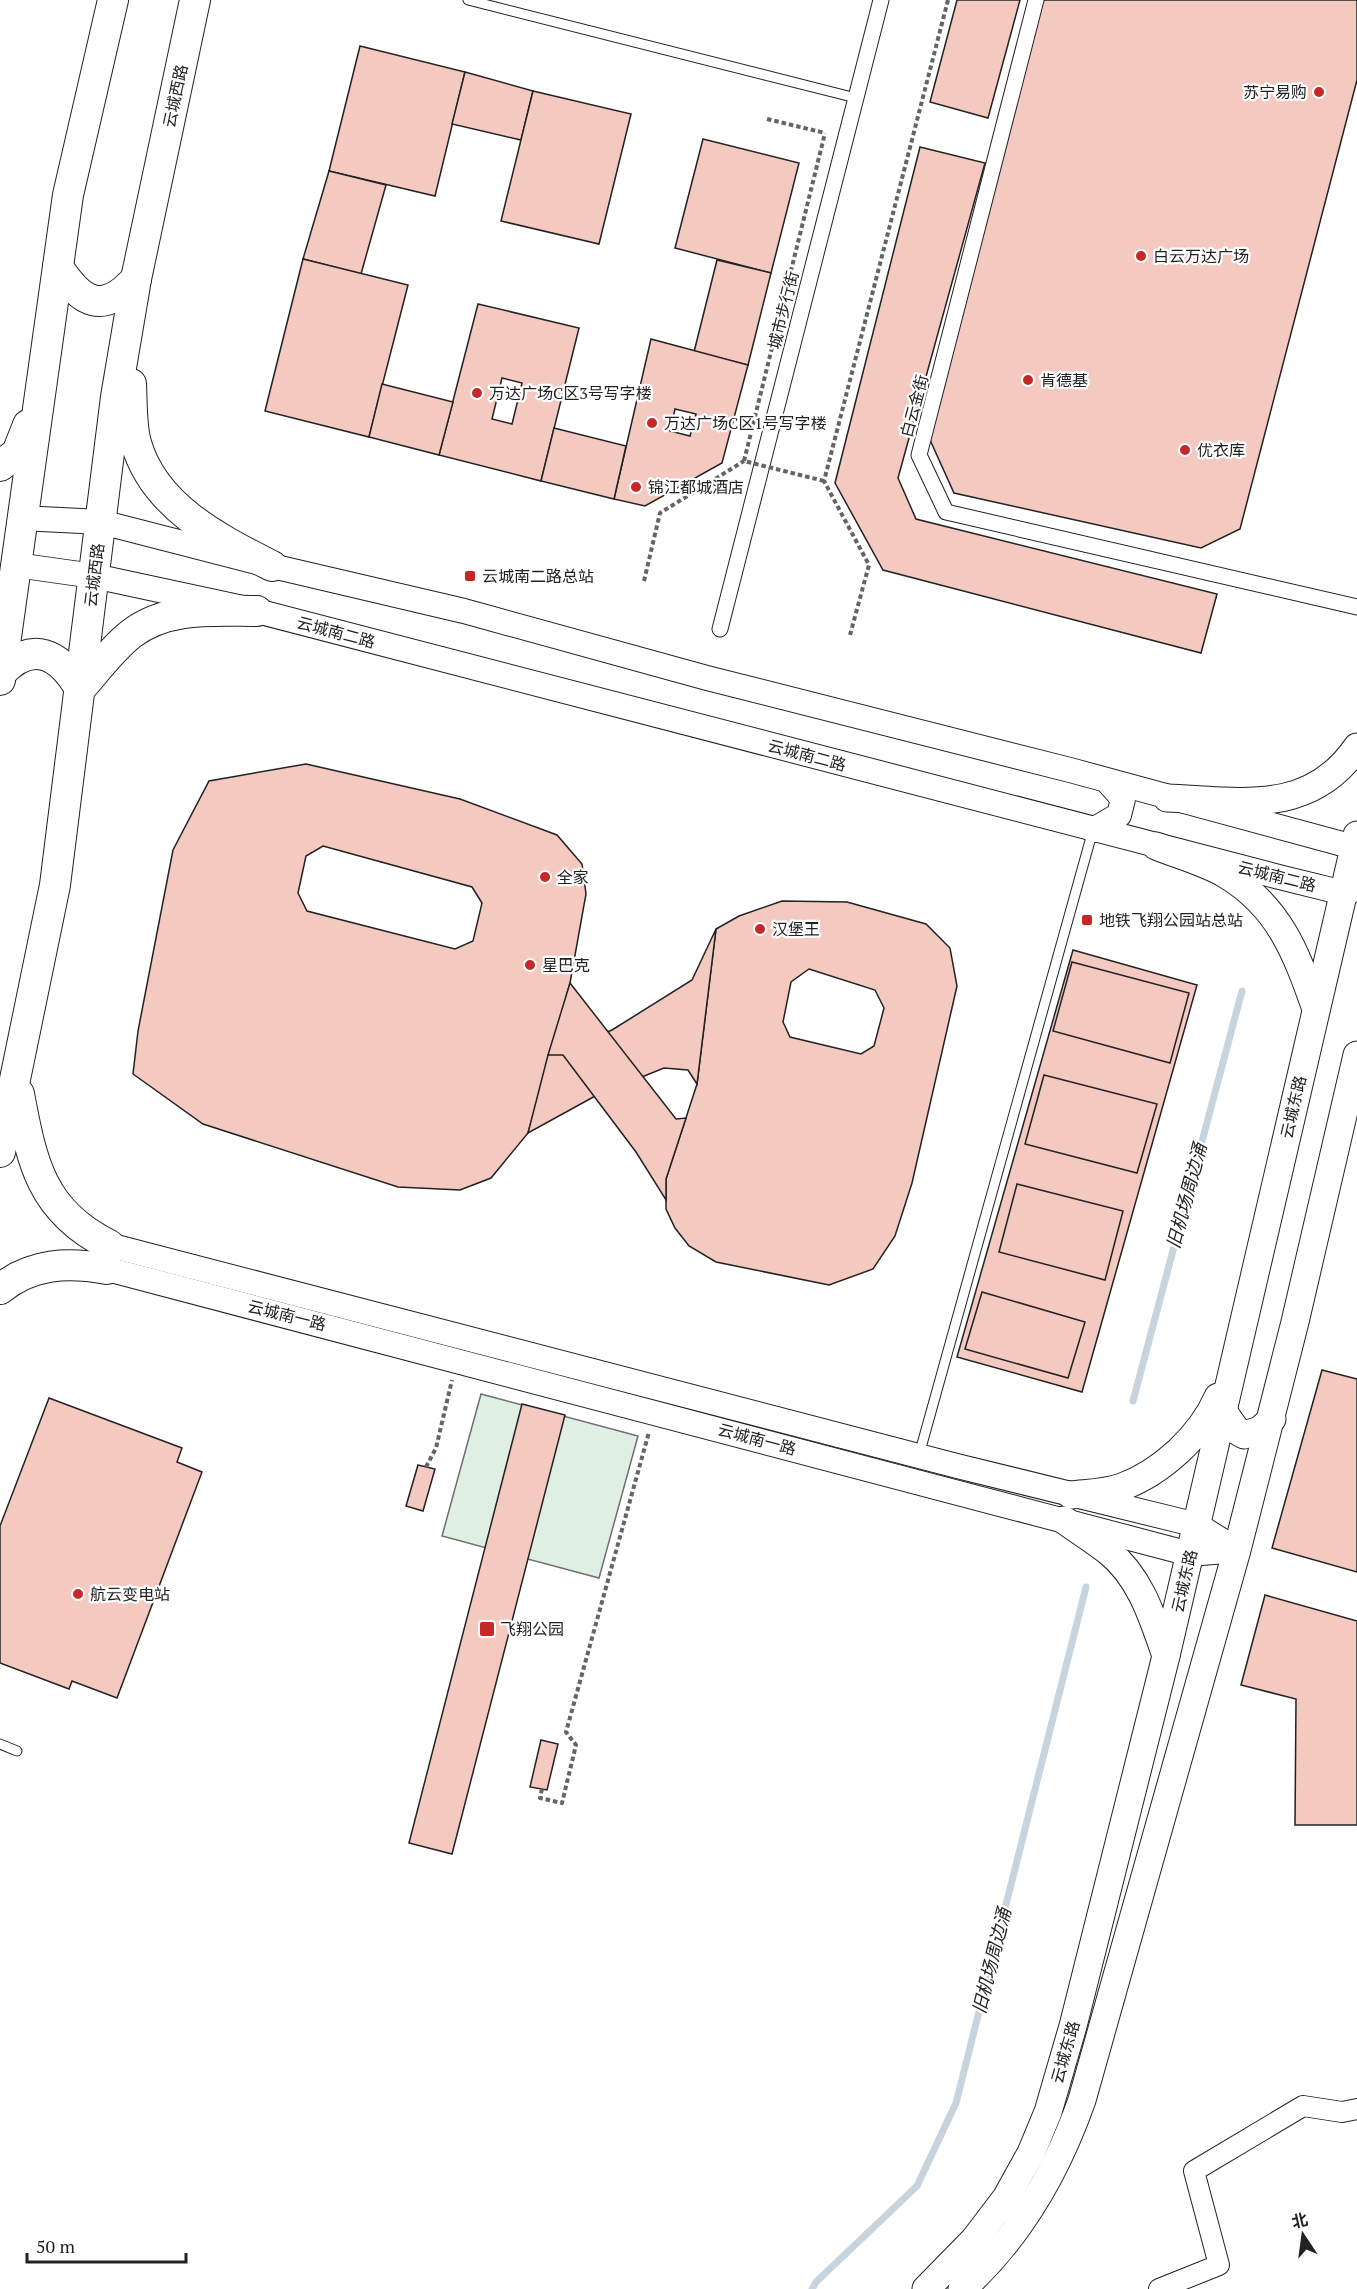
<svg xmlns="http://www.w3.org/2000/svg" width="1357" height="2289" viewBox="0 0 1357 2289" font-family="'PT Serif','Noto Sans SC',serif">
<rect width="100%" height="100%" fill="#fff"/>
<path fill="#e0efe3" stroke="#6f6f6f" stroke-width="1.5" d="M481,1394L638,1436L599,1578L442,1536Z"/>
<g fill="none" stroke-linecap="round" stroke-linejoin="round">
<g stroke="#c7d3dd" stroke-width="7">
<path d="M1133,1401L1242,991"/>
<path d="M812,2289L816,2282L917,2186L956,2103L1086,1587"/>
</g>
</g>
<g fill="#f3c9c0" stroke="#222" stroke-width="1.5" fill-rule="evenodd">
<path d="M957,0H1020L988,118L930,102Z"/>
<path d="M1036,0H1357V80L1240,529L1201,548L954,493L926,431Z"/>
<path d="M360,46L465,72L435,196L329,171Z"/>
<path d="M465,72L533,91L521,140L452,124Z"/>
<path d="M533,91L631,114L599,244L501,221Z"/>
<path d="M703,139L799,163L771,273L675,248Z"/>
<path d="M920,147L985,163L898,478L916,519L1217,594L1201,653L883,570L835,483Z"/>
<path d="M329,171L386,185L361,274L303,259Z"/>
<path d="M303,259L408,285L369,437L265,411Z"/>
<path d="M717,260L771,273L748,365L694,352Z"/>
<path d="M478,304L579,328L541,481L439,455ZM502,378L522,383L512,424L492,419Z"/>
<path d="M651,339L748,365L722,463L645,506L614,499ZM675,409L696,414L690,436L670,431Z"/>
<path d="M382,384L453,402L439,455L369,437Z"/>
<path d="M554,428L626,446L614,499L541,481Z"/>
<path d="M306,764L460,799L557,835L582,864L586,894L570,983L528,1133L491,1178L460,1190L398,1187L203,1124L133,1074L138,1031L173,850L209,781ZM323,846L472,887L482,903L473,941L455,949L307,911L298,893L306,856Z"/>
<path d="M782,901L847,902L926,924L950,948L957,986L912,1183L895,1236L873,1269L829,1285L716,1262L689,1246L675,1228L666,1209V1179L697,1084L716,929L739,916ZM809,969L875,990L884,1008L874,1046L861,1054L790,1037L783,1022L791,982Z"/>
<path d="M716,929L697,1084L688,1070L664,1068L597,1095L528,1133L548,1055L612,1030L692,980Z"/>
<path d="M1073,950L1197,985L1082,1392L957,1357Z"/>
<path d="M1072,962L1189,993L1170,1063L1053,1031Z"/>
<path d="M570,983L676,1119L686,1118L666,1179V1200L636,1152L563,1055H548Z"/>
<path d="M1044,1075L1157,1104L1137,1173L1025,1144Z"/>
<path d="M1017,1184L1123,1211L1105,1280L999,1252Z"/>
<path d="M982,1292L1085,1322L1068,1378L965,1349Z"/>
<path d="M1322,1370L1357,1379V1572L1272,1548Z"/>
<path d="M49,1398L182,1448L177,1462L202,1472L117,1698L72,1681L69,1689L0,1663V1526Z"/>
<path d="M522,1404L565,1415L452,1854L409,1843Z"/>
<path d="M418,1465L435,1469L423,1511L406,1506Z"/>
<path d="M1265,1595L1357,1621V1825H1295L1296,1699L1241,1685Z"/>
<path d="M541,1740L558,1744L547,1790L530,1787Z"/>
</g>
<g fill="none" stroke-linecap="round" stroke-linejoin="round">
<g stroke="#222" stroke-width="11">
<g id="service">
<path d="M468,0L856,98"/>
<path d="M919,1455L1093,830"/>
<path d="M0,1744L17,1751"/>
</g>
</g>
<g stroke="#222" stroke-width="17">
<g id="pedestrian">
<path d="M1036,0L919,455L946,512L1357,607"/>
<path d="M720,629L881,0"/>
</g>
</g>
<g stroke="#222" stroke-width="22">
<path id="minor" d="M1159,2289L1219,2265L1194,2171L1303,2106L1342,2112L1357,2109"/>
</g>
<g stroke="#222" stroke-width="26">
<g id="tertiary">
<path d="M21,518L101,522L272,566L464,611L707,678L1070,770L1357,848"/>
<path d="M16,565L94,576L257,611L1279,877L1344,893L1357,889"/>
<path d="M1093,830L1119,815L1123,799L1108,782"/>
<path d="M109,1245L957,1466L1197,1525L1237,1550"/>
<path d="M107,1269L1190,1554L1237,1550"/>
</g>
</g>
<g stroke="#222" stroke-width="29">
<g id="secondary">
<path d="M1167,798C1240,801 1310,816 1357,747"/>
<path d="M1156,846C1178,855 1204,862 1225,874C1280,907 1296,953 1316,1009"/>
<path d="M1223,1411L1237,1431L1244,1435L1260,1430L1272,1419"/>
<path d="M1071,1495C1088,1493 1106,1493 1122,1487C1162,1472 1201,1436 1218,1397"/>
<path d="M1064,1520C1079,1531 1095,1541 1109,1552C1141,1578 1153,1619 1166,1656"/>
<path d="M926,2289L974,2240L1006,2198L1031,2153L1048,2112L1073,2026L1166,1656L1357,835"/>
<path d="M962,2289C1019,2238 1057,2171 1082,2100L1237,1550L1295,1322L1357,1055"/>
</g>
</g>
<g stroke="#222" stroke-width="32">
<g id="primary">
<path d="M58,267C82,304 103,315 136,279"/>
<path d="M131,384C132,403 131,425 136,443C154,507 219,539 272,566"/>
<path d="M0,466L17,453L28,425"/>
<path d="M1,673C32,639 60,654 80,689"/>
<path d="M0,680L68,195L113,0"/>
<path d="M80,689C96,671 112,649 131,634C167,606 214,611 257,611"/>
<path d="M19,1094C32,1163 41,1211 109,1245"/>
<path d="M0,1152L55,885L116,397L136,279L195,0"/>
<path d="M0,1289C32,1263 68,1262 107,1269"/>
</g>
</g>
<g stroke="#646464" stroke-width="4" stroke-dasharray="4.5 3" stroke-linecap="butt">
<path d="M767,119L825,133"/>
<path d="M644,581L660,513L744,461"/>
<path d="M850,635L869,565L824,481L948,0"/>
<path d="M426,1467L436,1448L452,1380"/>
<path d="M542,1789L540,1798L562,1803L576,1745L566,1732L649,1432"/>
</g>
<use href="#service" stroke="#fff" stroke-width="9"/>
<use href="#pedestrian" stroke="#fff" stroke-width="15"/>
<use href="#minor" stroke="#fff" stroke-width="20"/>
<use href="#tertiary" stroke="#fff" stroke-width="24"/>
<use href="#secondary" stroke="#fff" stroke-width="27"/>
<use href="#primary" stroke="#fff" stroke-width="30"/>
<path stroke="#646464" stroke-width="4" stroke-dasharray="4.5 3" stroke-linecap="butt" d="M824,481L744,461L825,133"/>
</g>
<g fill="#c62828" stroke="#fff" stroke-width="2">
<circle cx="1319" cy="92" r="6"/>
<circle cx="1141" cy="256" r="6"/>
<circle cx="1028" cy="380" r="6"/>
<circle cx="477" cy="393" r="6"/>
<circle cx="652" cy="423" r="6"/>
<circle cx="1185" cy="450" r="6"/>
<circle cx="636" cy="487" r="6"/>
<rect x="464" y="570" width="12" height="12" rx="3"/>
<circle cx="545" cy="877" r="6"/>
<rect x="1081" y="914" width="12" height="12" rx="3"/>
<circle cx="760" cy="929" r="6"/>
<circle cx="530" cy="965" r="6"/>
<circle cx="78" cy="1594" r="6"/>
<rect x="479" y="1621" width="16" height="16" rx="3"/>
</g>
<g text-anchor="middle" stroke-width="4.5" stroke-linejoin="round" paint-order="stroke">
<g font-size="16" fill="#222" stroke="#fff" text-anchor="start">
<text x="1307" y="98" text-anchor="end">苏宁易购</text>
<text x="1153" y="262">白云万达广场</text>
<text x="1040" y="386">肯德基</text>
<text x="489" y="399">万达广场C区3号写字楼</text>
<text x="664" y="429">万达广场C区1号写字楼</text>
<text x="1197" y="456">优衣库</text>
<text x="648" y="493">锦江都城酒店</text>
<text x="482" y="582">云城南二路总站</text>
<text x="557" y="883">全家</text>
<text x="1099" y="926">地铁飞翔公园站总站</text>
<text x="772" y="935">汉堡王</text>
<text x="542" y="971">星巴克</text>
<text x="90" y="1600">航云变电站</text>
<text x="500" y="1635">飞翔公园</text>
</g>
<g font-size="16" fill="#222" stroke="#fff">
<text transform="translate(175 96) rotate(-78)" y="6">云城西路</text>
<text transform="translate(783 310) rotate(-76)" y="6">城市步行街</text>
<text transform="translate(914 406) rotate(-75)" y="6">白云金街</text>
<text transform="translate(94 575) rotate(-83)" y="6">云城西路</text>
<text transform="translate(336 632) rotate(15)" y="6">云城南二路</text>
<text transform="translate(807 755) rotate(15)" y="6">云城南二路</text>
<text transform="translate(1277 876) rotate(14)" y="6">云城南二路</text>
<text transform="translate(1293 1107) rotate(-77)" y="6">云城东路</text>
<text transform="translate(287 1315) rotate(14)" y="6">云城南一路</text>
<text transform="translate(757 1439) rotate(15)" y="6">云城南一路</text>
<text transform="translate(1184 1581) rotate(-77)" y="6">云城东路</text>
<text transform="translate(1065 2052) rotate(-74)" y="6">云城东路</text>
</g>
<g font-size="18" font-style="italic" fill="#222" stroke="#fff">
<text transform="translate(1187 1196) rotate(-75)" y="6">旧机场周边涌</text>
<text transform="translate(992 1961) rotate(-76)" y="6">旧机场周边涌</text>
</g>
</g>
<g transform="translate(1303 2235) rotate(347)" stroke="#ffffff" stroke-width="4.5" paint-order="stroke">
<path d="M0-4.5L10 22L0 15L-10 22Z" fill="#222222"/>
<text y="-9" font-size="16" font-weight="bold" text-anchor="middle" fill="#222222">北</text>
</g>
<path d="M27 2253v9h159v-9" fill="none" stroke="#222222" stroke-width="3"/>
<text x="36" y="2253" font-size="18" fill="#222222" stroke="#ffffff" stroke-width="4.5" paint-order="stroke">50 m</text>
</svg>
